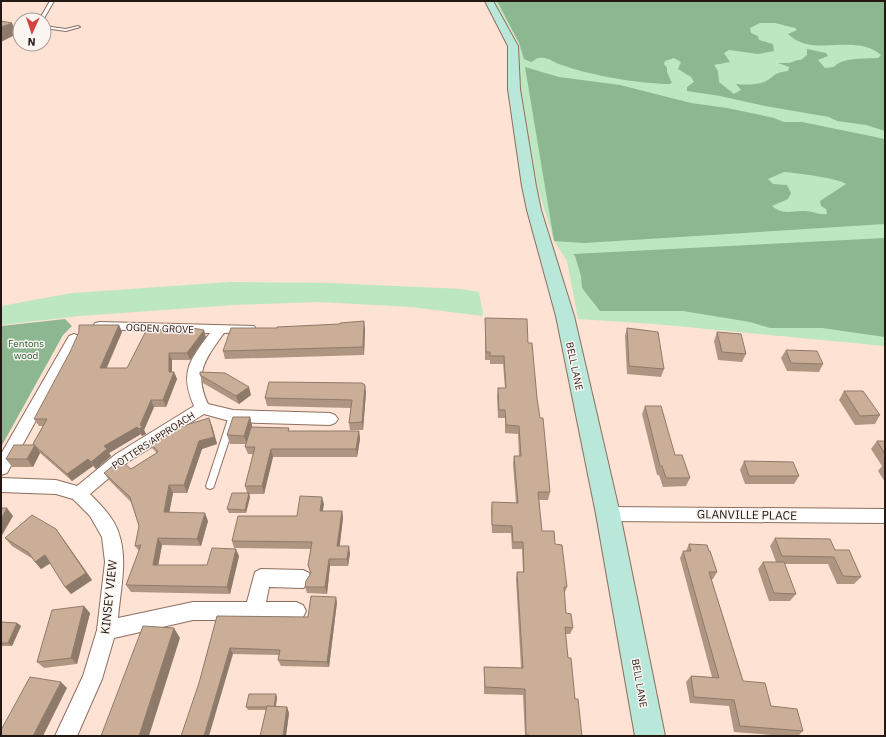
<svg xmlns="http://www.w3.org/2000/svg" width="886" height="737" viewBox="0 0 886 737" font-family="'IBM Plex Sans',sans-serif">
<rect width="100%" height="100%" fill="#fee2d4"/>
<g fill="#bce7c0">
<path d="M494,1H885V346L655,324L578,319L567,261L554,241L538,189L520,83L519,44Z"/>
<path d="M231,282L330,283L462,289L479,292L483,314L482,316L411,307L320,302L234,305L79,316L1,325V306L72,293Z"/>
</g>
<g fill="#8db791" fill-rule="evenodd">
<path d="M497,1H885V131L866,125L837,121L829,117L765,106L720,96L687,91V87L694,82L691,77L678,69L681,62L674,58L665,61L664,64L667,68V72L672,83L669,84C640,84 589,75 562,65C554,63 548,56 539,58C536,58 534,61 531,62L524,59L519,43ZM760,23H775L795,28L797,30L788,34C814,59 854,32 881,55L878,58C865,59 842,57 834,67L825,68L818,60L828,56L826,53L807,49V55L801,60H798L789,63H778L789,67L788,71C775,73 778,73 768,80C760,85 746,85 736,84L741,90L734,94L719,82L718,71L714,65L730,62L724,53L729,50L758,54L774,51L773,44L759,40L758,36L751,33L750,28Z"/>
<path d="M525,67L559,77L620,85L691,103L727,108L774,118L784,122H802L885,139V224L584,243L554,241ZM784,172C796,173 838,178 846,184L820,201L821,206L826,209L827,214C818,215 813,211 805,211C792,210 784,216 772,206L788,199L791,193L787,185L773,184L768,179Z"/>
<path d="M885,238V337L822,328H770L750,322L683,311H600L582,288L581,276L575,256L573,254Z"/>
<path d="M65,319L72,326L63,335L1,447V326Z"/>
</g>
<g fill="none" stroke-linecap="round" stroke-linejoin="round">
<g stroke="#8d6e5e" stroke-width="2">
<g id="lane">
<path d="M50,1H54L43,20H39Z"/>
<path d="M44,26L66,29L78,26L80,27L66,31L44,28Z"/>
<path d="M20,28V30L1,31V29Z"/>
<path d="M233,413L236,414L237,416L214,486L213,488L210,489L207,488L206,486L229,416L230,414Z"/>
</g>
</g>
<g stroke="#8d6e5e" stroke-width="2">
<g id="street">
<path d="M100,322L254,326L256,329L254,332L224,333C206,358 193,373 208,404L233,410L330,413L335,415L338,419L335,423L330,425L233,422L204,414L128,462L90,494C101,505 115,519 119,534C128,560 120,592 118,618L193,602H247L255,572L261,569L303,570L309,573L312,579L309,585L303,588L269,587L266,602H296L303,605L306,611L303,617L296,620H193L114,638L102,679L77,736H55L83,676L97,630L105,562L102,537L90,516L73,499L56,494L1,492V478L56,480L77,486L116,454L194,406C179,372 190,360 210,333L95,329L93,326L95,323Z"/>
<path d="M74,334L79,336L81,339L7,473L1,475V454L69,336Z"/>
<path d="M608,507L885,509V523L608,521L602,519L599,514L602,509Z"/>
</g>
</g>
<g stroke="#8d6e5e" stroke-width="2">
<path id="secondary" d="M485,1H493L518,46L520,89L536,186L541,210L574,316L620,514L665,736H635L596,514L556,316L527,210L522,186L508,89V46Z"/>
</g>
<use href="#lane" fill="#fff" fill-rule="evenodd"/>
<use href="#street" fill="#fff" fill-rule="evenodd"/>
<use href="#secondary" fill="#b9e8db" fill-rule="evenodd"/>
</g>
<g fill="#af9682">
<path d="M485,318L528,343L537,398L550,492L548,500H539L542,531L555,544L567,587L564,594L566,613L573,628L570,634H565L568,658L582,736H525L523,695L484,694V667L521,668L516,579L517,572H523L522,549H512L511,533H492L491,510L492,502L516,503L513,464L514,456H519L518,434L505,433V418H498L497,396L498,388H505L503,364H490V360H485Z"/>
<path d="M119,325L122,332L107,368H127L206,337L190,360H172V372H174L177,379L166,407H154L144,430L146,434L142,436L141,434L109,453L111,456L96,469L93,466L72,481L39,452L40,453L33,467H12L6,459L34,445L33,444L43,426H39L34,419Z"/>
<path d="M627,328L664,369L661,377L627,374L625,336Z"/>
<path d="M365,329L364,355L225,359L223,351Z"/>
<path d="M717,332L746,354L742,362L718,360L714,341Z"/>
<path d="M786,350L823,364L819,372L787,371L781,358Z"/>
<path d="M200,375L251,395L239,404L203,383Z"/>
<path d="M844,391L880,415L875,424L855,425L839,400Z"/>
<path d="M366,392L363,430H350L349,423L351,408L267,406L265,398Z"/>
<path d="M645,406L690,478L686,486L663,487L659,475H657L642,414Z"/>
<path d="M250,417L252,426V427L289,428V431H359L360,439L357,457H273L264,494H249L250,497L246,513H229L227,509L247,493L245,486L253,454H248L245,447L246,444H230L227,435Z"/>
<path d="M212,426L217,444L202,449L187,493H173L169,512L208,521L201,546L162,545L158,565H207L239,556L230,594L131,592L126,585L139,551L135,546L139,526L131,502L109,480L104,473L131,469L157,453L152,448L149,441L165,434Z"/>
<path d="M877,441H885V482L878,471L882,466L871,449Z"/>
<path d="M744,461L799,476L794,484H745L740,470Z"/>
<path d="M324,504L323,511H342L343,518L339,546L350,553L348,566H330L327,594L307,593L305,587L311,574L308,565L311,549L234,548L232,541L297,516Z"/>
<path d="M62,537L92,580L71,594L50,563L41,569L33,559L12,546L5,538Z"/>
<path d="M775,538L835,550L861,577L854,584H837L828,564H784L796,594L790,601H769L758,569L763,562H776L770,546Z"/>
<path d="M689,544L717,572L713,579H711L743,681L771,706L803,731L798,736H785L734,732L729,706L690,703L686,682L691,676L712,677L680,558L683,551H686Z"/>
<path d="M337,602L329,667L281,666L278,660L279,655L233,654L199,683L217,616L308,617Z"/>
<path d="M90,613L77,664L44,668L37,662Z"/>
<path d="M1,622L17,623L21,626L12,646H1Z"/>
<path d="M277,697L276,707H287L289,713L286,736H260L266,710H248L246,707Z"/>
</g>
<g fill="#8e7a6a">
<path d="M12,23L17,34L1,42V27Z"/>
<path d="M364,321L365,329L364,355L363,347Z"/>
<path d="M119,325L122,332L103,375L100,368Z"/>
<path d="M204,330L206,337L190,360L187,353Z"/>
<path d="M169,353L172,360V376L174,372L177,379L166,407L163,400L169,372Z"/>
<path d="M365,385L366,392L363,430L362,422Z"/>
<path d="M249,387L251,395L239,404L236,396Z"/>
<path d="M151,400L154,407L144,430L146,434L142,436L139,429Z"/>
<path d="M250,417L252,426L247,444L244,436Z"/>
<path d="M209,418L212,426L217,444L202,449L187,493L184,485L199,441Z"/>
<path d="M137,427L141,434L109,453L111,456L96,469L91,462L104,446Z"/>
<path d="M359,431L360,439L357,457L356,449Z"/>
<path d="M35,445L40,453L33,467L27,459Z"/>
<path d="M271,449L273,457L264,494L262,486Z"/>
<path d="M88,459L93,466L72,481L67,474Z"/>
<path d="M169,485L173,493L168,520L164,512Z"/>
<path d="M249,493L250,497L246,513L245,510Z"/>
<path d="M322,497L324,504L321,518L320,511Z"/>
<path d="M7,508L13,516L1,537V519Z"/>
<path d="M342,511L343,518L339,553L337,546Z"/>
<path d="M205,513L208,521L201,546L197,539Z"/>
<path d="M56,529L92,580L71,594L65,587Z"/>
<path d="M158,538L162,545L157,572L153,565Z"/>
<path d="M349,546L350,553L348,566L347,559Z"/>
<path d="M236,549L239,556L230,594L227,587Z"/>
<path d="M45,555L51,563L41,569L35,562Z"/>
<path d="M329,559L330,566L327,594L325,587Z"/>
<path d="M336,597L337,602L329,667L327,662Z"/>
<path d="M84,606L90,613L77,664L71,658Z"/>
<path d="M17,623L21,626L12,646L8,643Z"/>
<path d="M174,628L180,638L149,736H139Z"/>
<path d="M230,648L233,654L209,736H204Z"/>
<path d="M61,682L67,688L43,736H33Z"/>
<path d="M276,694L277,697L275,710L273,707Z"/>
<path d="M287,707L289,713L286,736H283Z"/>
</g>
<g fill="#cbae97" stroke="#8e7a6a">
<path d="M1,21L12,23L1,27Z"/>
<path d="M485,318L527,319L528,343H532L537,398L540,418H543L550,492H538L542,531H554L555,544L562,545L567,587H564L566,613L571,614L573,628L565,627L568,658H571L575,699H578L582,736H529V735H526L525,689L485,687L484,667L523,668L517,572H524L523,542H513L512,526L492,525V502L518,503L514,456H521L519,426L506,425L505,410H499L498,388H506L504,356H490V352H486Z"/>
<path d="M364,321L363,347L223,351L231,328H277V327L340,324V323Z"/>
<path d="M79,325H119L100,368H127L147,329L183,331L186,327L204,330L187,353H169V372H174L163,400H151L140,425L143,426L139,429L137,427L104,446L107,449L91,462L88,459L67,474L33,444L47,419H34L70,352L79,332Z"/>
<path d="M627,328L658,332L664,369L629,366Z"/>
<path d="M717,332L741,334L746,354L722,352Z"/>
<path d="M786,350L817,351L823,364L791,363Z"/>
<path d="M200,372L225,373L249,387L236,396L200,375Z"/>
<path d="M269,382L362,383L365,385L362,422L349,423L352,400L265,398Z"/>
<path d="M844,391H863L880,415L860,416Z"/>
<path d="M645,406H661L675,455H682L690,478H666L662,466H660Z"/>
<path d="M233,417H250L244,436L227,435Z"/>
<path d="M209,418L214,437L199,441L184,485H169L164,512L205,513L197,539L158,538L153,565H207L212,548L236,549L227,587L126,585L141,545L135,546L139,526L130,497L104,473L120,460L131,469L158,452L149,441L161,433L165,434L176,428Z"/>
<path d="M251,427L289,428L288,431H359L356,449H271L262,486H245L255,447H245Z"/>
<path d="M877,441H885V454Z"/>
<path d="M14,445H35L27,459H6Z"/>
<path d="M744,461L793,462L799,476H749Z"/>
<path d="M232,493H249L245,510L227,509Z"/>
<path d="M300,496L322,497L320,511H342L337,546H349L347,559H329L325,587H305L306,581L311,573L308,565L312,542L232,541L238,516H297Z"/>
<path d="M1,508H7L1,519Z"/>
<path d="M32,515L56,529L86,573L65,587L45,555L35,562L29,553L5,538Z"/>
<path d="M775,538L830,539L835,550H849L861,577L843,576L834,557L782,556Z"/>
<path d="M689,544L707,545L709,551H710L717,572H709L743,681L765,683L771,706L797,709L803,731L740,726L734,700L694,697L691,676L719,678L683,551H691Z"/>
<path d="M763,562H784L796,594L774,593Z"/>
<path d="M311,596L336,597L327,662L278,660L280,650L230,648L204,736H181L199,683L217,616L308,617Z"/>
<path d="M84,606L71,658L37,662L52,610Z"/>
<path d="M1,622L17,623L8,643H1Z"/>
<path d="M143,626L174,628L139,736H101Z"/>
<path d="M30,677L61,682L33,736H1V730Z"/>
<path d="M249,694H276L274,707L267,706L266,707H246Z"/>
<path d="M267,706L287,707L283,736H260Z"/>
</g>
<g text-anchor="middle" stroke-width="3" stroke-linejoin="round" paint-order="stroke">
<g font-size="10" fill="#241812" stroke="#fbf4f1">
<text transform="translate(160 328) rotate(2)" y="4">OGDEN GROVE</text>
<text transform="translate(575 366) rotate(78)" y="4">BELL LANE</text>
<text transform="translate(153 440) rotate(-33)" y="4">POTTERS APPROACH</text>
<text transform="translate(640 683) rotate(80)" y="4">BELL LANE</text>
</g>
<g font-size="10" fill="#1d5a29" stroke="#fbf4f1">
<text x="26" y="347">Fentons<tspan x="26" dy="12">wood</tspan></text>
</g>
<g font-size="12" fill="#241812" stroke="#fbf4f1">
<text transform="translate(747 515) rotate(1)" y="4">GLANVILLE PLACE</text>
<text transform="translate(109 597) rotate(-84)" y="4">KINSEY VIEW</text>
</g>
</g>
<rect width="886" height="737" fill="none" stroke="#241812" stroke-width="4"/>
<g transform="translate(32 32) rotate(183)"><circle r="19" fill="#fbf4f1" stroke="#a59c98"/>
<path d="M0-3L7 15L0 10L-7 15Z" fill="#d24341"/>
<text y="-6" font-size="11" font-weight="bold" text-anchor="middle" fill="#241812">N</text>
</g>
</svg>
